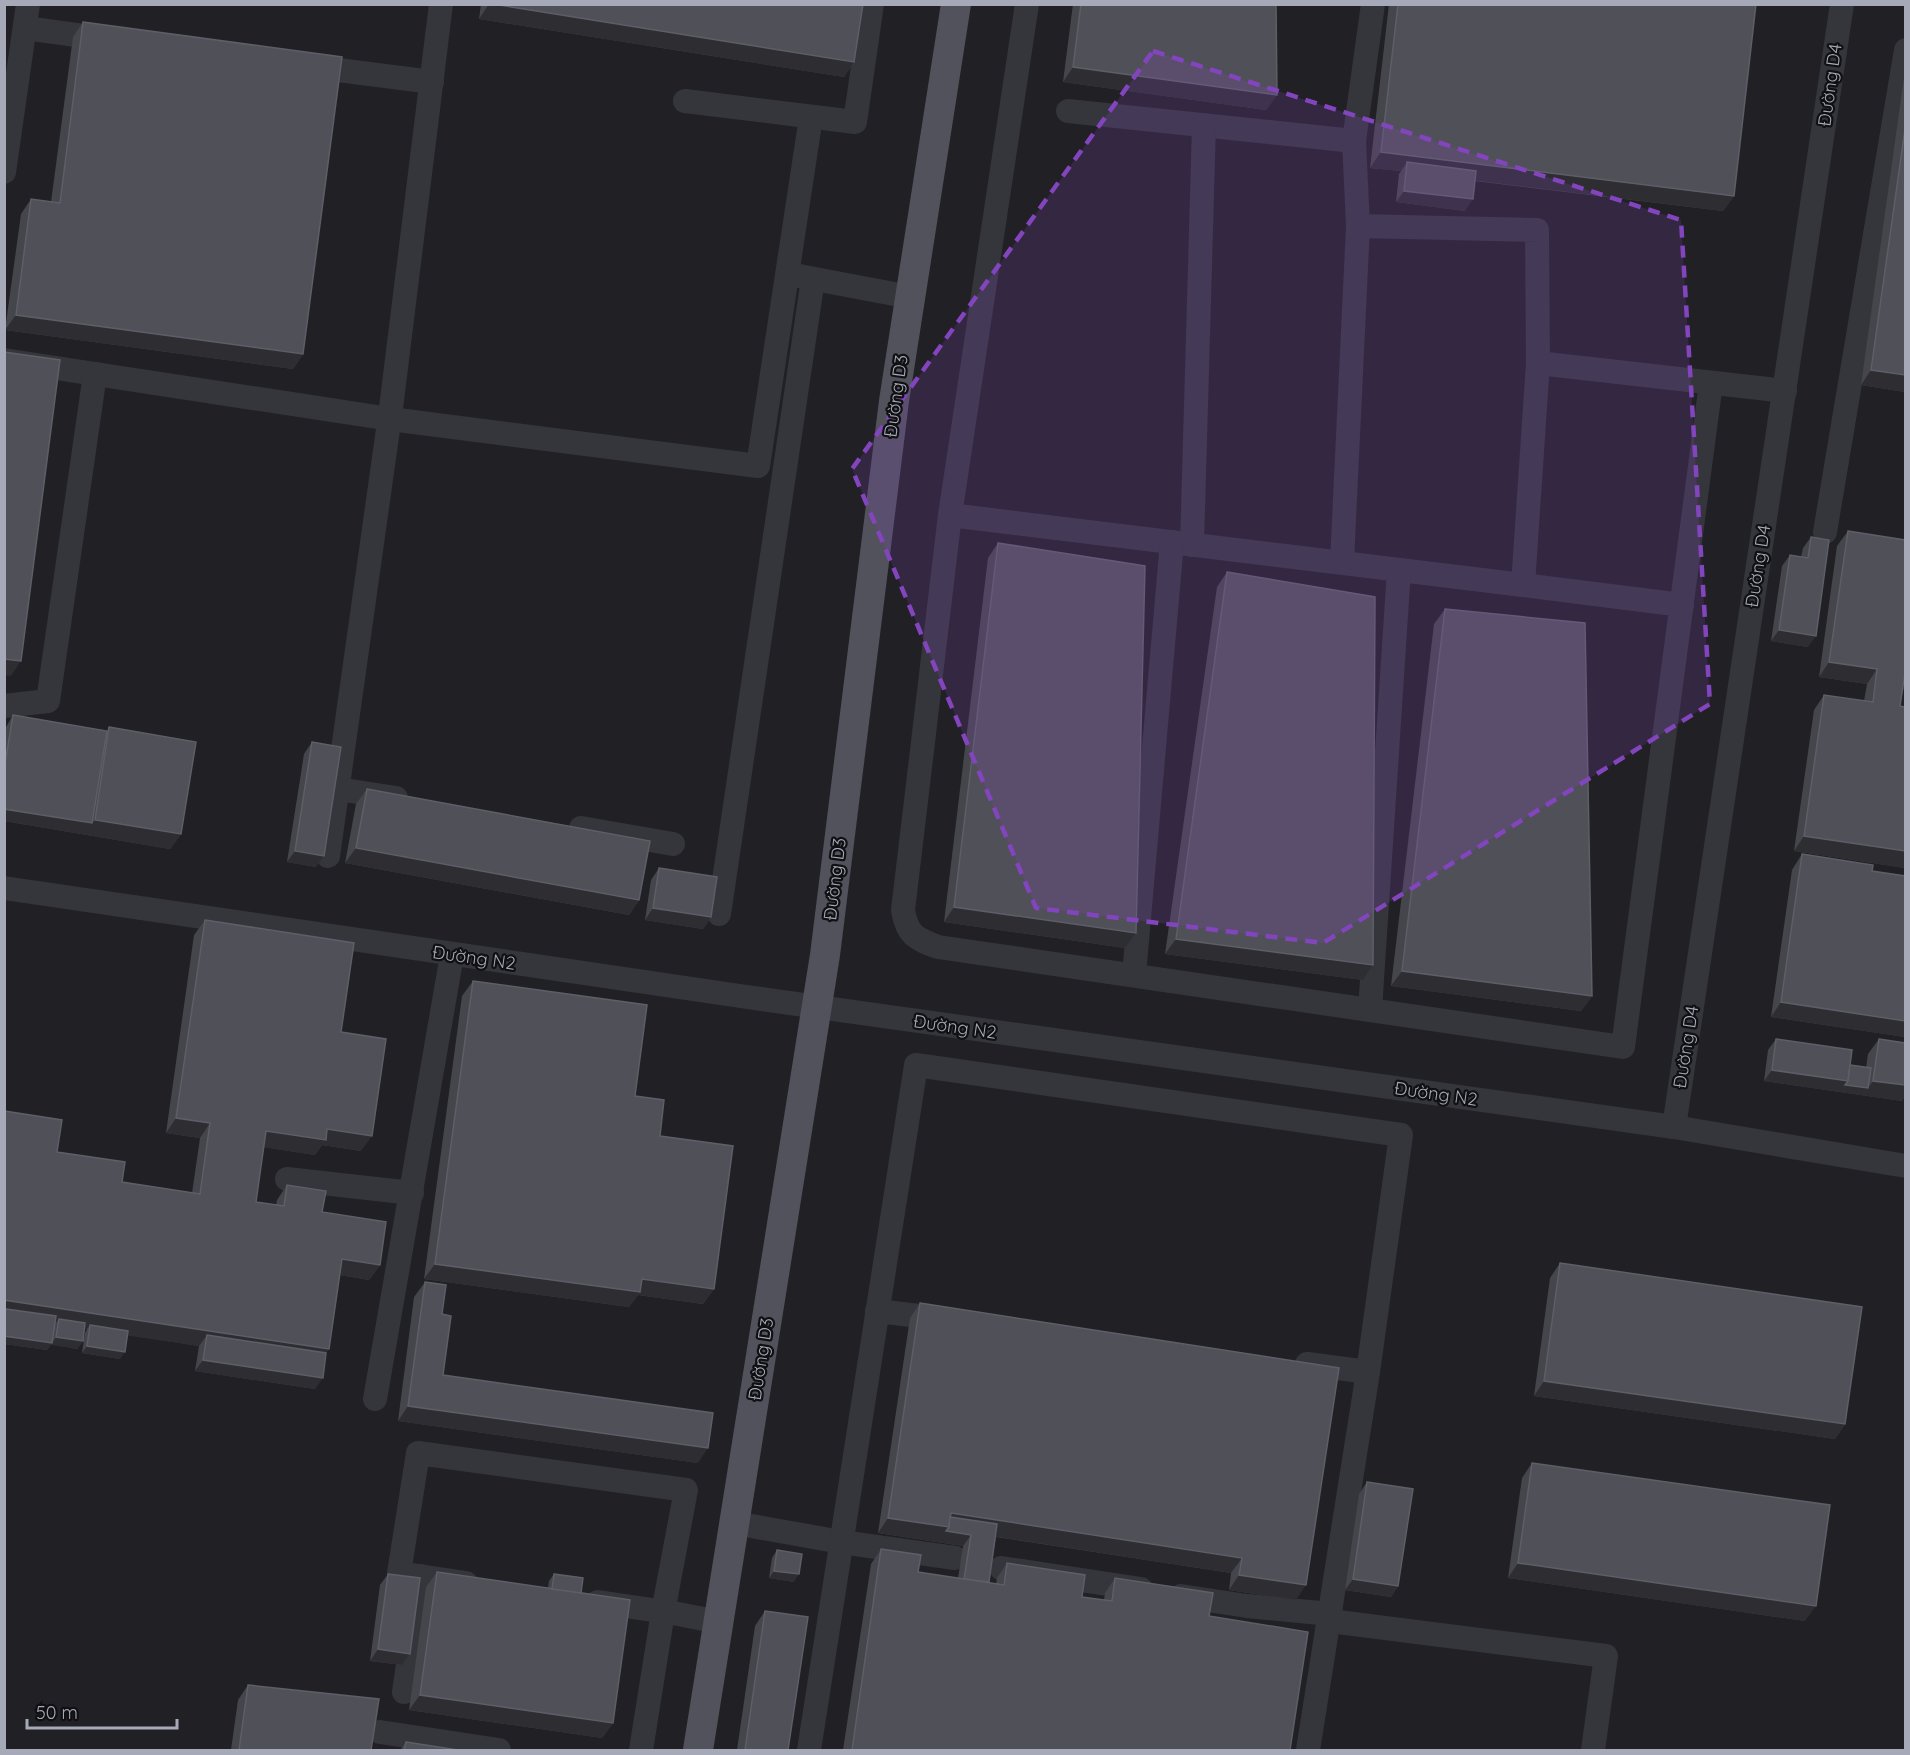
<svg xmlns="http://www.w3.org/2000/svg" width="1910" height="1755" viewBox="0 0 1910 1755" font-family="Quicksand,sans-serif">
<rect width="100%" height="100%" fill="#151417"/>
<rect fill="#212024" x="5" y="5" width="1900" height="1745"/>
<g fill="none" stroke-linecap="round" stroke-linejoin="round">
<g stroke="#35363c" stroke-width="24">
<path d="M25,28L106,39"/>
<path d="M307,66L432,82"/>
<path d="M685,101L855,122L872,4"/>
<path d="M1068,111L1354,141"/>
<path d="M4,172L28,4"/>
<path d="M1358,226L1354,141L1373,4"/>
<path d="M799,276L910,297"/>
<path d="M4,360L390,419L758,466L811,117"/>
<path d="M1711,383L1623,1047L938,947C916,939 907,935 903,910L950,515L1523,585L1538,363L1785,391"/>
<path d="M950,515L1027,4"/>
<path d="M1825,532L1906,50"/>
<path d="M1192,545L1204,125"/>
<path d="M1342,562L1358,226L1537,230L1538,363"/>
<path d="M1523,585L1682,605"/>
<path d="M4,706L48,701L95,374"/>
<path d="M338,789L396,798"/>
<path d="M581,828L673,844"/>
<path d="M328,856L391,408L441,4"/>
<path d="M4,888L747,997L1674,1127L1906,1166"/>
<path d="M719,914L813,279"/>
<path d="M1134,975L1172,542"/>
<path d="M1370,1010L1399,570"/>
<path d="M1674,1127L1842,4"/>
<path d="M287,1179L412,1193"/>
<path d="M877,1311L945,1319"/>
<path d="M1307,1364L1368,1372L1308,1750"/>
<path d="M375,1399L452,955"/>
<path d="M735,1523L841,1542L955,1558"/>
<path d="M1001,1568L1141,1589"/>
<path d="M466,1583L399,1573L418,1453L686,1490L663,1612L641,1750"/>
<path d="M1181,1596L1247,1606L1331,1614"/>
<path d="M598,1602L673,1613L719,1622"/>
<path d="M1330,1621L1606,1656L1593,1750"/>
<path d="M404,1692L421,1576"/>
<path d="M380,1732L499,1750"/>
<path d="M809,1750L916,1065L1401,1135L1368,1372"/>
</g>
<path stroke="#51525b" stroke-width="30" d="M698,1750L825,955L894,401L956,4"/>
</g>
<g fill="#45454c">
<path d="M481,4H863L854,62L844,77L479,19Z"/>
<path d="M1073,4H1276L1277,95L1266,110L1063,82Z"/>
<path d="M1389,4H1756L1734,196L1723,211L1475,181L1465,211L1396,202L1399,174L1401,171L1370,168Z"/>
<path d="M83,22L303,354L293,369L5,330L21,214L31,199L51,202L73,37Z"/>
<path d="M1905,70V392L1861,385Z"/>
<path d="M1848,531L1902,690L1900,706L1905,707V868L1794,851L1814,710L1824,695L1864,701L1867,684L1819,677L1837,546Z"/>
<path d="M1811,537L1808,647L1771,641L1782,566L1790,555L1801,557L1803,548Z"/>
<path d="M998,543L1136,933L1125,948L944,922L988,558Z"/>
<path d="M1227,572L1373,965L1363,980L1165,954L1217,587Z"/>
<path d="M1445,609L1592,996L1581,1011L1391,986L1434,624Z"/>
<path d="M13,715L107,731L109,727L181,834L170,849L4,821V733L6,727Z"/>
<path d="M312,742L316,867L287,862L304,754Z"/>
<path d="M367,789L639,900L629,915L345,863L356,804Z"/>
<path d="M1802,854L1872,871L1905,876V1037L1771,1017L1792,870Z"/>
<path d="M659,868L711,917L703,929L645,920L651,880Z"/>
<path d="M205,920L341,1032L361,1151L322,1145L315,1155L264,1147L256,1202L276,1205L277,1200L287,1185L322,1212L380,1265L369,1280L340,1275L326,1353L315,1389L195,1371L199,1346L128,1335L120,1359L82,1353L85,1333L87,1329H84L83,1341L77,1349L51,1344L47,1350L4,1344V1111L57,1152L122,1182L192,1193L200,1138L166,1133L194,935Z"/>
<path d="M473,981L635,1096L660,1136L714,1289L703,1304L638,1295L629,1307L424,1279L462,996Z"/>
<path d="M1776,1039L1850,1065L1866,1068L1868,1054L1879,1039L1904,1097L1902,1101L1764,1081L1768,1050Z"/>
<path d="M1560,1263L1845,1424L1835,1439L1534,1396L1550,1278Z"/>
<path d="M425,1282L442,1314L443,1375L698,1463L398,1421L414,1297Z"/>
<path d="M920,1303L1296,1600L1229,1590L1231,1573L996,1537L989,1582L996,1584L997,1578L1007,1563L1082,1597L1104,1600L1105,1593L1115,1578L1209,1616L1290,1750H843L871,1564L881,1549L918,1572L958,1578L963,1546L878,1533L910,1318Z"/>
<path d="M1532,1463L1805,1621L1508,1578L1522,1478Z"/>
<path d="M1367,1482L1398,1586L1391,1597L1345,1590L1359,1494Z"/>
<path d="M777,1550L794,1582L769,1578L772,1558Z"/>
<path d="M437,1572L548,1588L549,1581L554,1574L581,1593L613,1723L602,1738L409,1710L426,1587Z"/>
<path d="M388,1574L410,1654L402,1665L370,1661L380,1585Z"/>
<path d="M765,1611L788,1750H737L755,1626Z"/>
<path d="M248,1685L371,1750H231L238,1700Z"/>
<path d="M406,1742L458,1750H400Z"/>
</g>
<g fill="#2e2d32">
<path d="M489,4H493L854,62L844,77L479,19Z"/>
<path d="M1073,67L1277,95L1266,110L1063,82Z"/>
<path d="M1381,152L1734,196L1723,211L1406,172L1407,162L1401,171L1370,168Z"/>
<path d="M1404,191L1473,199L1465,211L1396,202Z"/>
<path d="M16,315L303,354L293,369L5,330Z"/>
<path d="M1871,370L1905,375V392L1861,385Z"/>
<path d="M1779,630L1816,636L1808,647L1771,641Z"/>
<path d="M4,659L21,661L11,676L4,675Z"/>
<path d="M1829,662L1877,669L1867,684L1819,677Z"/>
<path d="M1905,673V690L1894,688Z"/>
<path d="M4,809L92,823L95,820L181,834L170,849L4,821Z"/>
<path d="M1804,836L1905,851V868L1794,851Z"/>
<path d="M356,848L639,900L629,915L345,863Z"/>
<path d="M295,851L324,856L316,867L287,862Z"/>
<path d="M954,907L1136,933L1125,948L944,922Z"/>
<path d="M653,908L711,917L703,929L645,920Z"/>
<path d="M1176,939L1373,965L1363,980L1165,954Z"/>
<path d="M1402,971L1592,996L1581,1011L1391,986Z"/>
<path d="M1781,1002L1905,1021V1037L1771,1017Z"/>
<path d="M1772,1070L1848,1081L1868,1088L1873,1081L1905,1085V1097H1904L1902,1101L1764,1081Z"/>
<path d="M176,1118L210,1123L200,1138L166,1133Z"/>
<path d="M327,1129L372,1136L361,1151L322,1145L315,1155L255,1146L266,1131Z"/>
<path d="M342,1259L380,1265L369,1280L332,1274Z"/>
<path d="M435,1264L642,1279L714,1289L703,1304L638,1295L629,1307L424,1279Z"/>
<path d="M4,1300L329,1349L318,1364L207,1335L199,1346L90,1330V1325L87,1329L58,1325L59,1319L55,1324L6,1309L4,1311Z"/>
<path d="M4,1336L52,1343L47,1350L4,1344Z"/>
<path d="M56,1337L83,1341L77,1349L51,1345Z"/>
<path d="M87,1346L125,1352L120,1359L82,1353Z"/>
<path d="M203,1360L323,1378L315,1389L195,1371Z"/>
<path d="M1544,1381L1845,1424L1835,1439L1534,1396Z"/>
<path d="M408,1406L708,1448L698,1463L398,1421Z"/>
<path d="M951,1513L1242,1558L1231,1573L947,1529L971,1535L963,1546L878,1533L888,1518Z"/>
<path d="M1518,1563L1816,1606L1805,1621L1508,1578Z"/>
<path d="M774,1571L799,1574L794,1582L769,1578Z"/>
<path d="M1239,1575L1306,1585L1296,1600L1229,1590Z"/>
<path d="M1353,1579L1398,1586L1391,1597L1345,1590Z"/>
<path d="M378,1649L410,1654L402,1665L370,1661Z"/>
<path d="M420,1695L613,1723L602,1738L409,1710Z"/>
</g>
<g fill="#505058" stroke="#5d5e67" stroke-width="1.5">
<path d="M493,4H863L854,62Z"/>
<path d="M1081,4H1276L1277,95L1073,67Z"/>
<path d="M1398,4H1756L1734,196L1381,152Z"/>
<path d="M83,22L342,57L303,354L16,315L31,199L60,203Z"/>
<path d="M1905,129V375L1871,370Z"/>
<path d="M1407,162L1476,171L1473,199L1404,191Z"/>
<path d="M4,352L60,360L21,661L4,659Z"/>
<path d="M1848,531L1905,540V673L1900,706L1905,707V851L1804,836L1824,695L1873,702L1877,669L1829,662Z"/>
<path d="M1811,537L1829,540L1816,636L1779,630L1790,555L1808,558Z"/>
<path d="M998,543L1145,566L1136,933L954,907Z"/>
<path d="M1227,572L1375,597L1373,965L1176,939Z"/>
<path d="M1445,609L1585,623L1592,996L1402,971Z"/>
<path d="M13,715L107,731L92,823L4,809V770Z"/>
<path d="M109,727L196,742L181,834L95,820Z"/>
<path d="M312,742L341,747L324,856L295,851Z"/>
<path d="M367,789L650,841L639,900L356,848Z"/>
<path d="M1802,854L1873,865L1872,871L1905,876V1021L1781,1002Z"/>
<path d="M659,868L717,877L711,917L653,908Z"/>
<path d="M205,920L354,943L341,1032L386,1039L372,1136L327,1129L326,1140L266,1131L256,1202L284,1206L287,1185L326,1191L322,1212L386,1222L380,1265L342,1259L329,1349L4,1300V1111L62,1120L57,1152L125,1162L122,1182L200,1194L210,1123L176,1118Z"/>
<path d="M473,981L647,1005L635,1096L664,1100L660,1136L733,1146L714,1289L642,1279L640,1292L435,1264Z"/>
<path d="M1776,1039L1852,1050L1848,1081L1772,1070Z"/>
<path d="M1879,1039L1905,1043V1085L1873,1081Z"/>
<path d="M1850,1065L1871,1068L1868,1088L1845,1085L1848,1081Z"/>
<path d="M1560,1263L1862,1307L1845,1424L1544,1381Z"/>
<path d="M425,1282L446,1285L442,1314L451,1316L443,1375L713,1413L708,1448L408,1406Z"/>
<path d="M920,1303L1339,1368L1306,1585L1239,1575L1242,1558L951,1513L949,1527L888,1518Z"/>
<path d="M6,1309L56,1316L52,1343L4,1336V1322Z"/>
<path d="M59,1319L85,1323L83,1341L56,1337Z"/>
<path d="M90,1325L128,1331L125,1352L87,1346Z"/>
<path d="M207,1335L326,1353L323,1378L203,1360Z"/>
<path d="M1532,1463L1830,1505L1816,1606L1518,1563Z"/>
<path d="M1367,1482L1413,1489L1398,1586L1353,1579Z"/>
<path d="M950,1517L997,1524L989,1582L964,1579L971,1535L946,1531L949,1527Z"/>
<path d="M881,1549L921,1555L918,1572L1004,1585L1007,1563L1085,1575L1082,1597L1112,1601L1115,1578L1213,1593L1209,1616L1308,1632L1290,1750H852Z"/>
<path d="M777,1550L802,1554L799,1574L774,1571Z"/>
<path d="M437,1572L630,1600L613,1723L420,1695Z"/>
<path d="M388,1574L420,1578L410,1654L378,1649Z"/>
<path d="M554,1574L583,1578L581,1593L552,1589Z"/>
<path d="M765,1611L808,1617L788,1750H745Z"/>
<path d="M248,1685L379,1699L371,1750H239Z"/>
<path d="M406,1742L458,1750H404Z"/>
</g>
<path fill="#8345be" fill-opacity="0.2" stroke="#8345be" stroke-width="4.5" stroke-dasharray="12 8" stroke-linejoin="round" d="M1153,51L1681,220L1710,704L1323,943L1036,908L852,469Z"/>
<g text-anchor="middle" stroke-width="4.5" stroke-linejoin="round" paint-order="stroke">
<g font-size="18" fill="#a5a9b8" stroke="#100f12">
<text transform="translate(1830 85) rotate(-82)" y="6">Đường D4</text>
<text transform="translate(896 396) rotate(-82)" y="6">Đường D3</text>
<text transform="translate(1758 566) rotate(-81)" y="6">Đường D4</text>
<text transform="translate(835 879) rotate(-83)" y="6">Đường D3</text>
<text transform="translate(474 958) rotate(8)" y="6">Đường N2</text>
<text transform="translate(955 1027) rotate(8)" y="6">Đường N2</text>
<text transform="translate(1686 1047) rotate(-81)" y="6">Đường D4</text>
<text transform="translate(1436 1094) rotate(8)" y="6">Đường N2</text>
<text transform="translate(761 1359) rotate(-81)" y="6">Đường D3</text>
</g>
</g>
<rect width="1910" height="1755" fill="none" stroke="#a5a9b8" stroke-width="12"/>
<path d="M27 1719v9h150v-9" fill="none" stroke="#a5a9b8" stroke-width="3"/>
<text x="36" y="1719" font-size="18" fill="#a5a9b8" stroke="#100f12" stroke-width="4.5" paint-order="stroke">50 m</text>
</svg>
